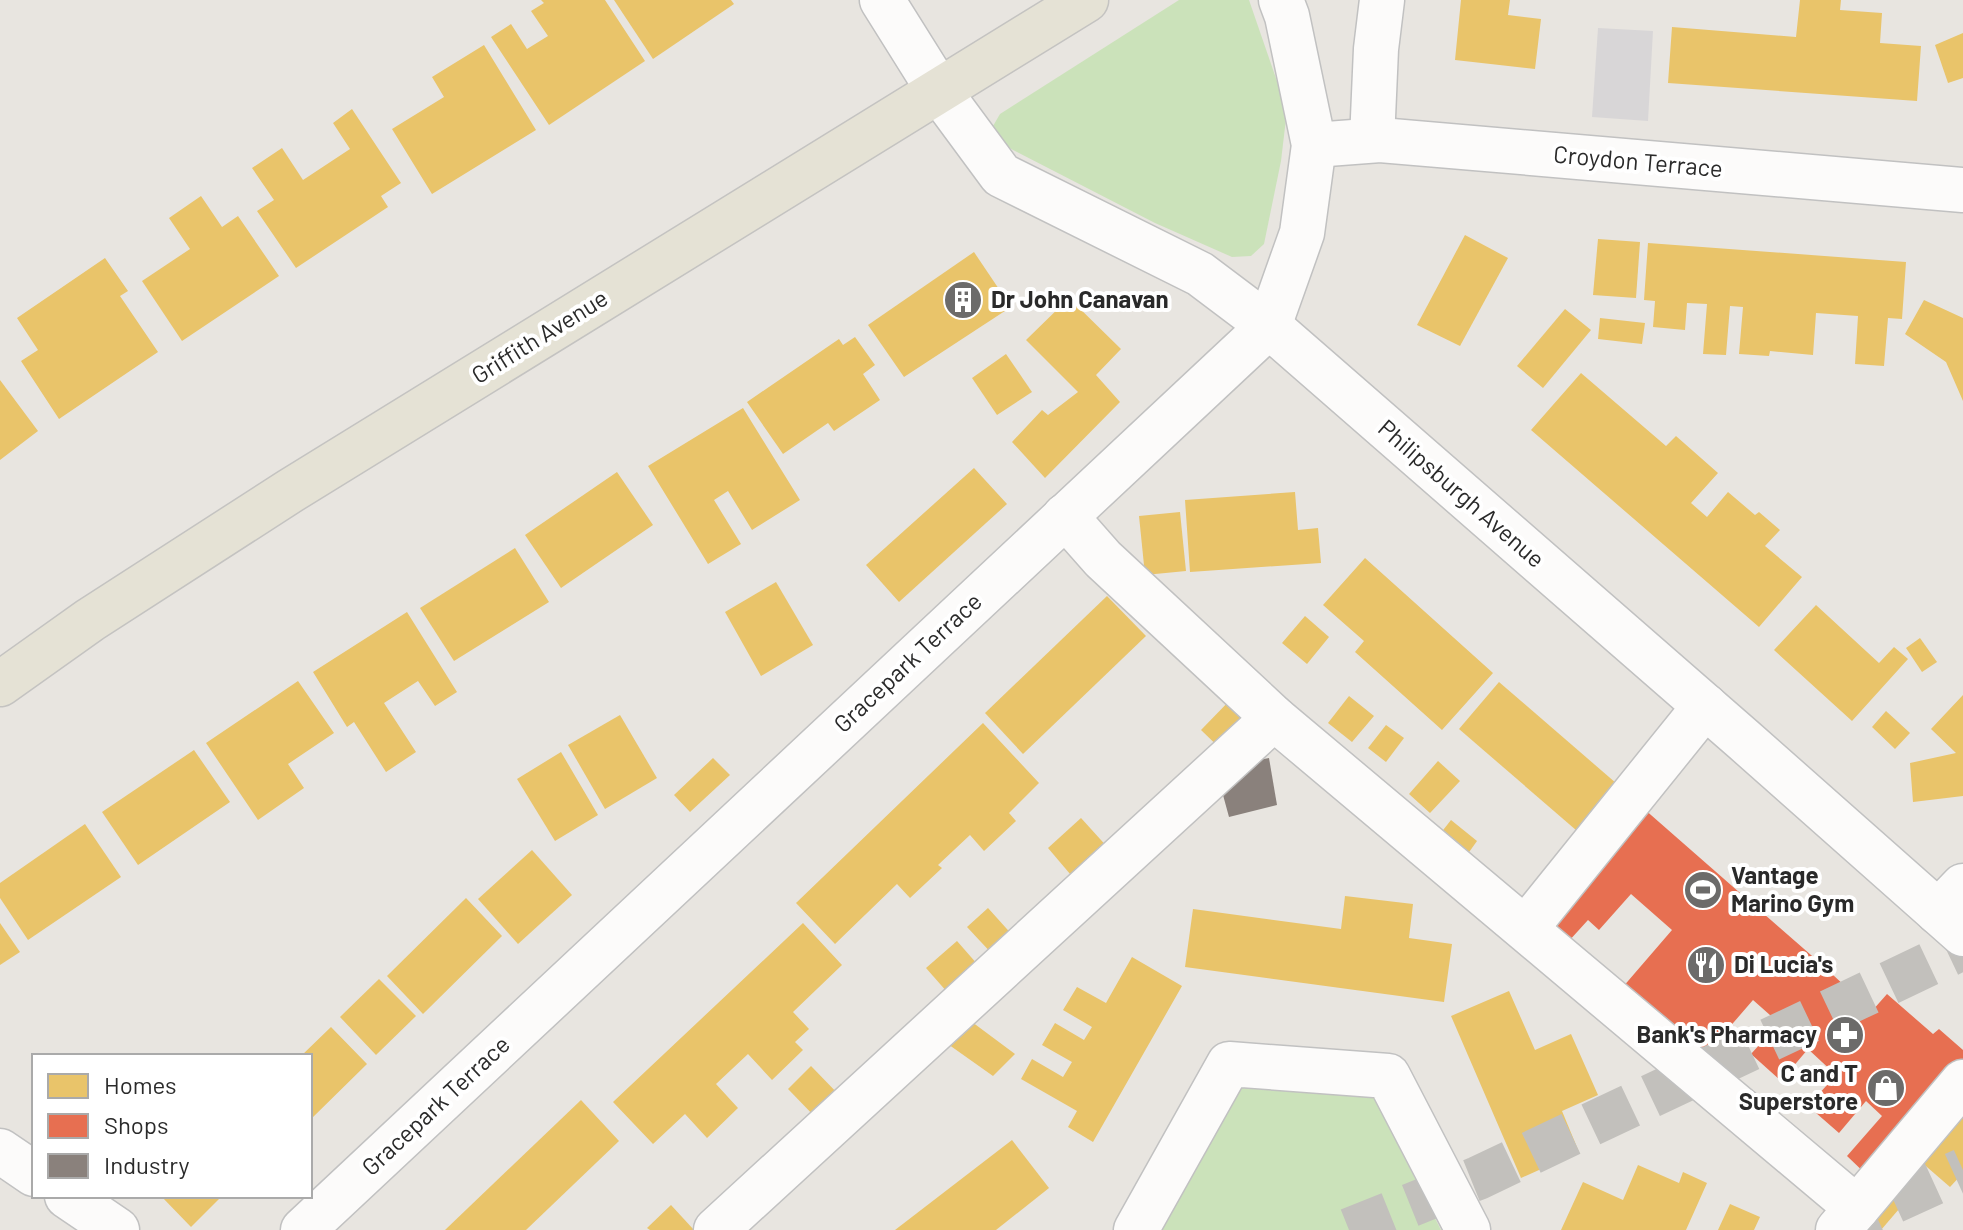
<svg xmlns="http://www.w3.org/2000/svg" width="1963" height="1230" viewBox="0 0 1963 1230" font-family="Barlow,sans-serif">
<rect width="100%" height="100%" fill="#e8e5e0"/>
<path fill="#d8d6d7" d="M1598,28L1653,31L1648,121L1592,117Z"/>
<g fill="#cbe2ba">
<path d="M1179,0H1249L1279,87L1286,119L1281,161L1264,244L1251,256L1232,257L1155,223L1013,150L997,140L993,126L1000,114Z"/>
<path d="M1242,1083L1371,1091L1441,1230H1158Z"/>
</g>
<g fill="#e9c46a">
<path d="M541,0H605L645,61L549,125L491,37L511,24L527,49L548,36L531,11L544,3Z"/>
<path d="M614,0H731L734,4L653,59Z"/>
<path d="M1461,0H1510L1508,15L1541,19L1535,69L1455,60Z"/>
<path d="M1800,0H1841L1840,10L1882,13L1880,43L1921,46L1917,101L1668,83L1672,27L1796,37Z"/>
<path d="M1963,33V78L1948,83L1935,45Z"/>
<path d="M484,45L536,130L432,194L392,129L444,97L432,77Z"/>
<path d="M352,109L401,183L381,196L388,207L296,268L257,211L274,200L252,168L282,148L303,180L350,149L333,123Z"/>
<path d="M201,196L222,227L238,216L279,276L182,341L142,281L190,249L169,218Z"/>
<path d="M1465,235L1508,258L1460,346L1417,325Z"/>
<path d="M1598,239L1640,242L1636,298L1593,295Z"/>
<path d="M1648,243L1906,262L1902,319L1888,318L1884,366L1855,364L1858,316L1816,313L1813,355L1770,351L1769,356L1739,354L1743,307L1730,306L1726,355L1703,354L1707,304L1687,303L1685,330L1653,327L1655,301L1644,300Z"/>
<path d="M974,252L1011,307L904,377L868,325Z"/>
<path d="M105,258L128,291L120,296L158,352L59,419L21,361L38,350L17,318Z"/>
<path d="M1069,298L1121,349L1096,375L1120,402L1045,478L1012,442L1042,410L1048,415L1078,392L1026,340Z"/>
<path d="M1924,300L1963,318V401L1946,362L1905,334Z"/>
<path d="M1565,309L1591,330L1543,388L1517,366Z"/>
<path d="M1600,318L1645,323L1642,344L1598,339Z"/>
<path d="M855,337L875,365L863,374L880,400L834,431L828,423L783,454L747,402L839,339L843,345Z"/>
<path d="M1006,354L1032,392L997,415L972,378Z"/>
<path d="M1581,373L1666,446L1676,436L1718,473L1691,503L1707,517L1728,492L1755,515L1759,512L1780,530L1765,546L1802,577L1759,627L1531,430Z"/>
<path d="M0,380L38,431L0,460Z"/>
<path d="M743,408L800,500L752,530L728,491L714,500L741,544L708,564L648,466Z"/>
<path d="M974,468L1007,504L899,602L866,565Z"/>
<path d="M617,472L653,525L561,588L525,535Z"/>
<path d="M1295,492L1298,530L1318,528L1321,563L1190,572L1185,500Z"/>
<path d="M1180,512L1186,571L1145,575L1139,516Z"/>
<path d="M515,548L549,602L454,661L420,608Z"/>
<path d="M1365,558L1493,673L1442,730L1355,652L1364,641L1323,605Z"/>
<path d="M776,582L813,645L761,676L725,612Z"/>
<path d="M1107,596L1146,636L1023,754L985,713Z"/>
<path d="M1816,605L1879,663L1894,647L1908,659L1852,721L1774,650Z"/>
<path d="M407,612L457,692L435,706L418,681L384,703L416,752L386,772L354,722L347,727L313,672Z"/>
<path d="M1305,616L1329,637L1307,664L1282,643Z"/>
<path d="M1920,638L1937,662L1922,672L1906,648Z"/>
<path d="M298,681L334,733L288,764L304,788L258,820L206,743Z"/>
<path d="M1499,682L1631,796L1591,843L1459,729Z"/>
<path d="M1236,694L1261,718L1227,755L1201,730Z"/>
<path d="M1963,695V796L1913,802L1910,763L1956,753L1931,729Z"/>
<path d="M1349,696L1374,716L1352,742L1328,723Z"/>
<path d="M1886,711L1910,733L1895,749L1872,727Z"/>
<path d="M620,715L657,778L605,809L568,745Z"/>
<path d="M983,723L1039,783L1009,813L1016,821L984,851L970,835L938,865L942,868L910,898L897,884L835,944L796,903Z"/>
<path d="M1386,725L1404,738L1386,762L1368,748Z"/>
<path d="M194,750L230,802L138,865L102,812Z"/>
<path d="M561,752L598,815L555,841L517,779Z"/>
<path d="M713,758L730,775L690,812L674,795Z"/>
<path d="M1438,761L1460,781L1430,813L1409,794Z"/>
<path d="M1081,818L1110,850L1076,881L1048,848Z"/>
<path d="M1451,820L1477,841L1467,855L1440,834Z"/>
<path d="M85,824L121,877L28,940L0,898V883Z"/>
<path d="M532,850L572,895L518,944L478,899Z"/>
<path d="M1345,896L1413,904L1409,938L1452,944L1444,1002L1185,967L1193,909L1341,929Z"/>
<path d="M466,898L502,936L423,1014L387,976Z"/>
<path d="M988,908L1015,938L995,957L967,927Z"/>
<path d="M0,923L20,952L0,965Z"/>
<path d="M803,923L842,965L793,1012L809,1029L795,1042L803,1050L772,1080L748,1054L716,1084L738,1108L707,1138L685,1114L653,1144L613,1102Z"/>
<path d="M957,941L985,973L955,1001L926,968Z"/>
<path d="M1132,957L1182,986L1093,1142L1068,1127L1077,1111L1021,1079L1032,1059L1063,1077L1072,1062L1042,1045L1055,1023L1084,1040L1092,1027L1063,1010L1077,987L1106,1003Z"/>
<path d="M379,979L416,1016L376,1055L340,1017Z"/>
<path d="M1509,991L1535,1050L1571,1034L1598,1095L1562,1111L1579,1152L1521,1178L1451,1016Z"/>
<path d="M968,1019L1015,1054L993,1076L945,1042Z"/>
<path d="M331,1027L367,1064L310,1120V1056H301Z"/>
<path d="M811,1066L842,1098L819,1121L788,1089Z"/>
<path d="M581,1100L619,1141L526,1230H445Z"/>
<path d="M1963,1114V1173L1950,1187L1920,1161Z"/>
<path d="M1012,1140L1049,1188L996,1230H895Z"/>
<path d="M1638,1165L1679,1183L1683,1172L1707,1183L1686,1230H1561L1583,1182L1623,1200Z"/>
<path d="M1905,1178L1917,1188L1881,1230H1859Z"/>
<path d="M161,1196H222L191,1227Z"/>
<path d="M1730,1204L1760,1217L1754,1230H1718Z"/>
<path d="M671,1205L694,1230H650L647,1228Z"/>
</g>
<path fill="#e76f51" d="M1643,808L1819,962L1872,1011L1887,994L1933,1034L1939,1029L1963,1050V1072L1870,1178L1847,1156L1882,1116L1866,1101L1839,1133L1808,1106L1836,1075L1808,1049L1781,1081L1751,1054L1779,1023L1753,1000L1702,1059L1622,988L1672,930L1631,894L1599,930L1588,920L1568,942L1544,921Z"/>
<path fill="#8a817c" d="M1269,758L1277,805L1229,817L1220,784L1248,762Z"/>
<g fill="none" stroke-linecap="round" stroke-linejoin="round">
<g stroke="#c2c0bc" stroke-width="44" stroke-dasharray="44 22" stroke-linecap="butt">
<path d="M1834,1229L1963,1170"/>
<path d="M1349,1230L1478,1178L1963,948"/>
</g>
<g stroke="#c1c1c1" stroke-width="47">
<g id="minor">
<path d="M882,0L939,91L1001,175L1200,274L1269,326L1744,740L1963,934"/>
<path d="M1372,140L1376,49L1382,0"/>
<path d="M1314,145L1380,140L1963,190"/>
<path d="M1065,516L1103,559L1274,718L1857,1208L1838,1230"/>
<path d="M1938,912L1963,886"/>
<path d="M1526,928L1705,706"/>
<path d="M0,1151L34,1174"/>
<path d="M67,1196L117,1230"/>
<path d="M1857,1208L1963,1082"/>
<path d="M303,1230L1269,326L1302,233L1314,145L1287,16L1281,0"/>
<path d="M716,1230L1274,718"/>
<path d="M1136,1230L1229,1064L1388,1076L1468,1230"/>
</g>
</g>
<g stroke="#c4c3c1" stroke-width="47">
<path id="major" d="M0,684L90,620L290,491L1086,0"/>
</g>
<use href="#minor" stroke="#fcfbfa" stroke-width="44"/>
<use href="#major" stroke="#e5e2d5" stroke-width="44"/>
</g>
<defs>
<g id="building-disc" transform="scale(2)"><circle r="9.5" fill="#6c6b6a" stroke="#fff"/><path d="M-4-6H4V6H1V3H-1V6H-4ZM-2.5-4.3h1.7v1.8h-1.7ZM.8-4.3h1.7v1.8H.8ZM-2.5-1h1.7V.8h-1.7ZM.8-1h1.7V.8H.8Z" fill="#fff"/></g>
<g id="stadium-disc" transform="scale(2)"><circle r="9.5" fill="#6c6b6a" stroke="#fff"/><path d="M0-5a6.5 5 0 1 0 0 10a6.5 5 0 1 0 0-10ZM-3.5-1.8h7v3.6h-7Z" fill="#fff"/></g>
<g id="restaurant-disc" transform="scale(2)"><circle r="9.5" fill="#6c6b6a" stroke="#fff"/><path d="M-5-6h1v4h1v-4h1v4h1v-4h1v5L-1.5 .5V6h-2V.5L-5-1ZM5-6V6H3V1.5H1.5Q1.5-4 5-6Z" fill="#fff"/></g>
<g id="pharmacy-disc" transform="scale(2)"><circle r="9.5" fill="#6c6b6a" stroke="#fff"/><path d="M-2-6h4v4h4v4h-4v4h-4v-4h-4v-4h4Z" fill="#fff"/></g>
<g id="shop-disc" transform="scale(2)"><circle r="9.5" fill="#6c6b6a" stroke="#fff"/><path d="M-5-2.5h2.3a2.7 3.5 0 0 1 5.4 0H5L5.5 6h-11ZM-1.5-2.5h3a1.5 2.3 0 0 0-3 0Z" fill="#fff"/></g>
</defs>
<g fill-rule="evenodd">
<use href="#building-disc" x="963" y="300"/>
<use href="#stadium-disc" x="1703" y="890"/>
<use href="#restaurant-disc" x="1706" y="965"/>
<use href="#pharmacy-disc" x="1845" y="1035"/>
<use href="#shop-disc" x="1886" y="1088"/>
</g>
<g text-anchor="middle" stroke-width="8" stroke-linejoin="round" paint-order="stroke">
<g font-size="24" fill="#2a2a2a" stroke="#fff">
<text transform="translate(1638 162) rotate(5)" y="8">Croydon Terrace</text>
<text transform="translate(540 337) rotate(-32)" y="8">Griffith Avenue</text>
<text transform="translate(1461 494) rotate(41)" y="8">Philipsburgh Avenue</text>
<text transform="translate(908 663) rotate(-43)" y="8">Gracepark Terrace</text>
<text transform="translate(436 1106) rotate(-43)" y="8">Gracepark Terrace</text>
</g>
<g font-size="24" font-weight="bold" fill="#2a2a2a" stroke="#fff" text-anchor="start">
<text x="991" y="308">Dr John Canavan</text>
<text x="1731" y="884">Vantage<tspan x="1731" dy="28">Marino Gym</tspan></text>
<text x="1734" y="973">Di Lucia's</text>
<text x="1817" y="1043" text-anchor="end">Bank's Pharmacy</text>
<text x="1858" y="1082" text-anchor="end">C and T<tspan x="1858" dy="28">Superstore</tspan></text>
</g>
</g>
<rect x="32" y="1054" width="280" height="144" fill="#ffffff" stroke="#aaaaaa" stroke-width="2"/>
<rect x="48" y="1074" width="40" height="24" fill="#e9c46a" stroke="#aaaaaa" stroke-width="2"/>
<text x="104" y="1094" font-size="24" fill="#2a2a2a">Homes</text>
<rect x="48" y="1114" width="40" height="24" fill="#e76f51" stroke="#aaaaaa" stroke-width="2"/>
<text x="104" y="1134" font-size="24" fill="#2a2a2a">Shops</text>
<rect x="48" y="1154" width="40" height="24" fill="#8a817c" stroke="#aaaaaa" stroke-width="2"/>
<text x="104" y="1174" font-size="24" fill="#2a2a2a">Industry</text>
</svg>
